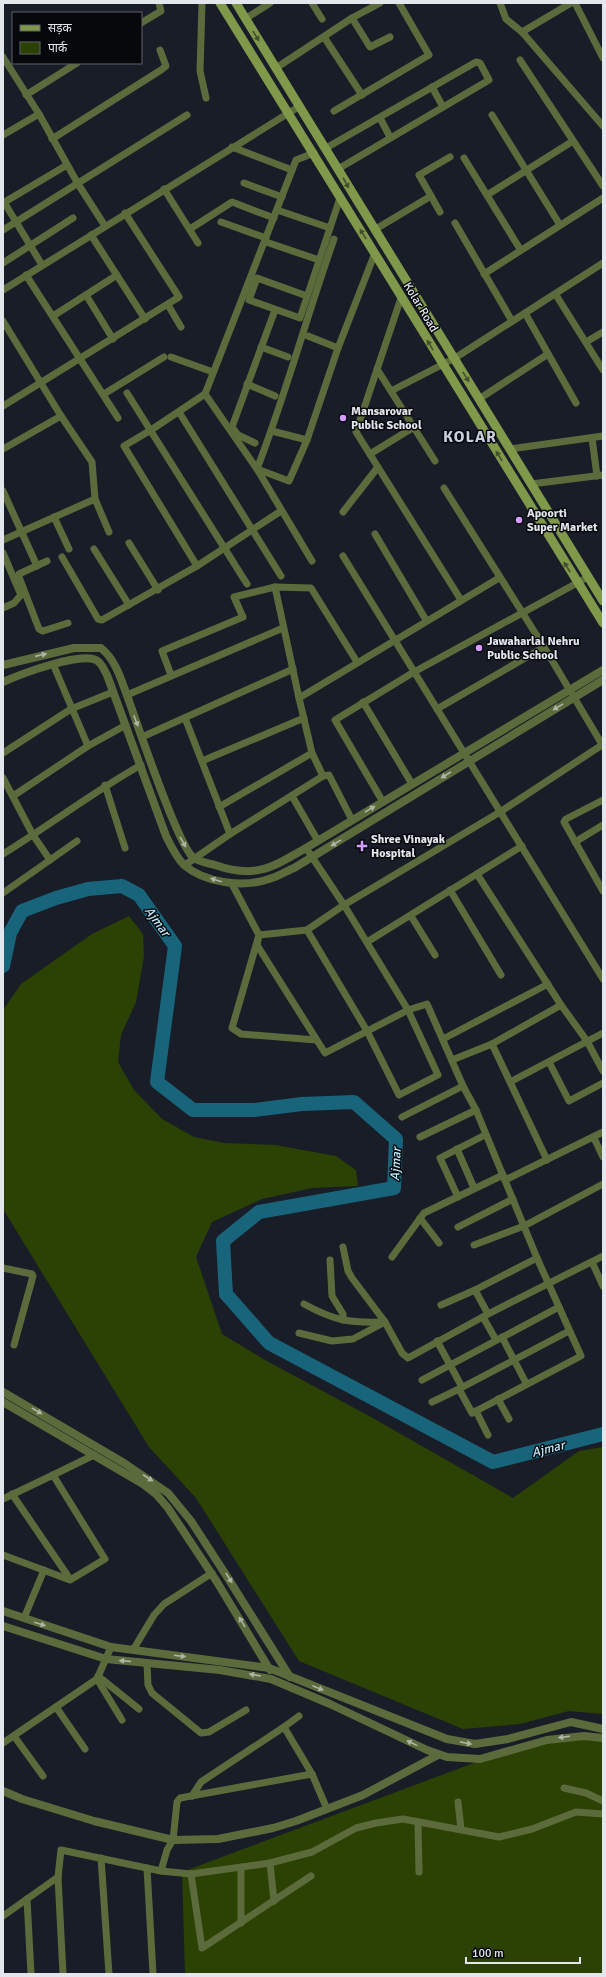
<svg xmlns="http://www.w3.org/2000/svg" width="606" height="1977" viewBox="0 0 606 1977" font-family="Signika,'Noto Sans Devanagari',sans-serif">
<rect width="100%" height="100%" fill="#191d28"/>
<g fill="#2c4204">
<path d="M129,916L143,934L144,956L136,1002L121,1035L118,1062L134,1090L162,1119L194,1137L224,1143L275,1145L336,1156L356,1170L358,1186L312,1188L262,1199L212,1222L196,1257L222,1334L265,1360L371,1417L513,1498L579,1451L603,1447V1714L569,1711L520,1724L463,1729L299,1661L196,1498L149,1447L3,1209V1010L21,984L92,934Z"/>
<path d="M603,1737V1974H185L182,1872L514,1748Z"/>
</g>
<g fill="none" stroke-linecap="round" stroke-linejoin="round">
<path stroke="#18657b" stroke-width="14" d="M3,966L10,933L22,911L56,898L88,889L122,886L139,895L175,946L157,1082L193,1110H254L302,1104L354,1102L396,1139L394,1188L259,1212L223,1241L226,1294L269,1343L493,1462L603,1434"/>
<g stroke="#5c6b3c" stroke-width="7">
<path d="M202,3L200,71L206,98"/>
<path d="M312,3L322,19"/>
<path d="M500,3L506,19L522,32L603,126"/>
<path d="M575,3L603,58"/>
<path d="M352,18L370,47L390,37"/>
<path d="M245,19L270,3"/>
<path d="M141,23L161,11L159,3"/>
<path d="M522,32L571,3"/>
<path d="M324,37L362,95"/>
<path d="M3,57L39,114L78,184L105,226"/>
<path d="M520,60L603,186"/>
<path d="M276,68L352,18L380,3"/>
<path d="M432,87L443,107"/>
<path d="M26,95L77,63"/>
<path d="M334,111L429,55L399,3"/>
<path d="M492,115L560,225"/>
<path d="M380,118L390,137"/>
<path d="M3,135L39,114"/>
<path d="M52,139L161,70L166,66L160,50"/>
<path d="M232,147L292,170"/>
<path d="M326,148L476,62L480,63L489,80L338,169"/>
<path d="M464,158L520,249"/>
<path d="M244,183L282,197"/>
<path d="M164,189L198,243"/>
<path d="M487,195L573,141"/>
<path d="M431,196L440,212"/>
<path d="M4,202L42,265"/>
<path d="M3,203L67,165"/>
<path d="M277,210L330,228"/>
<path d="M221,222L266,238"/>
<path d="M455,223L512,321"/>
<path d="M190,229L232,202L274,218"/>
<path d="M3,230L187,115"/>
<path d="M374,230L431,196L419,175L450,157"/>
<path d="M91,235L145,319"/>
<path d="M334,239C307,315 286,394 257,469L289,481L307,440L338,348L375,253"/>
<path d="M269,243L319,260"/>
<path d="M3,263L73,218"/>
<path d="M484,274L603,198"/>
<path d="M26,275L118,418"/>
<path d="M3,290L300,106"/>
<path d="M86,295L113,339"/>
<path d="M556,295L603,370"/>
<path d="M307,296L257,278L249,300L300,318L340,198"/>
<path d="M401,298L356,432L461,600"/>
<path d="M168,305L181,327"/>
<path d="M525,313L576,403"/>
<path d="M53,316L117,275"/>
<path d="M3,321L61,416L92,462L95,499L109,532"/>
<path d="M308,336L338,348"/>
<path d="M586,342L603,332"/>
<path d="M261,347L288,357"/>
<path d="M171,357L213,372"/>
<path d="M377,369L435,461"/>
<path d="M247,384L275,396"/>
<path d="M391,391L455,358L603,263"/>
<path d="M127,393L247,584"/>
<path d="M104,394L164,357"/>
<path d="M205,394L257,469L312,561"/>
<path d="M479,399L548,354"/>
<path d="M3,406L179,297L125,213"/>
<path d="M179,412L281,576"/>
<path d="M272,431L307,440"/>
<path d="M592,438L597,476"/>
<path d="M255,443L238,435L232,427L275,310"/>
<path d="M3,449L61,416"/>
<path d="M510,449L603,436"/>
<path d="M370,454L414,427"/>
<path d="M531,484L603,475"/>
<path d="M444,488L544,647L603,746"/>
<path d="M3,491L37,566"/>
<path d="M343,512L378,467"/>
<path d="M54,517L69,549"/>
<path d="M375,534L426,620"/>
<path d="M3,540L95,499"/>
<path d="M129,543L158,590"/>
<path d="M94,549L129,605"/>
<path d="M3,553L21,595L14,603L3,608"/>
<path d="M343,556L603,979"/>
<path d="M62,557L98,619L102,620L197,566L281,511"/>
<path d="M47,561L19,574V577L39,629L43,631L68,623"/>
<path d="M197,566L124,446L151,430L205,394L296,160L314,153"/>
<path d="M275,587L299,698L312,753L323,776"/>
<path d="M53,664L88,746"/>
<path d="M171,675L162,651L243,617L234,597L275,587L311,588L357,662"/>
<path d="M127,695L283,628"/>
<path d="M299,698L499,578"/>
<path d="M363,702L412,784"/>
<path d="M437,709L544,647"/>
<path d="M185,718L230,834"/>
<path d="M142,737L293,669"/>
<path d="M3,753L71,709L113,692"/>
<path d="M202,761L304,718"/>
<path d="M3,778L33,835L50,860"/>
<path d="M105,785L125,848"/>
<path d="M13,796L88,746L126,725"/>
<path d="M292,796L318,841"/>
<path d="M603,800L566,819L564,822L603,891"/>
<path d="M383,802L335,720L414,672L588,577"/>
<path d="M219,807L312,753"/>
<path d="M575,842L603,825"/>
<path d="M306,848L344,905L408,1010L438,1075L399,1095L367,1031L307,930"/>
<path d="M3,854C50,825 93,792 141,765"/>
<path d="M185,865L230,834L323,776L329,775L352,820"/>
<path d="M477,874L561,1005L587,1041L603,1071"/>
<path d="M232,884L259,935L232,1028L241,1034L316,1040"/>
<path d="M450,890L501,975"/>
<path d="M3,893L77,841"/>
<path d="M411,916L435,955"/>
<path d="M367,942L522,846"/>
<path d="M443,1039L548,984"/>
<path d="M492,1044L547,1160"/>
<path d="M452,1060L492,1044L561,1005"/>
<path d="M549,1062L569,1101L603,1083"/>
<path d="M510,1082L603,1033"/>
<path d="M402,1117L463,1086"/>
<path d="M420,1137L476,1110"/>
<path d="M594,1138L603,1157"/>
<path d="M457,1149L474,1188"/>
<path d="M505,1180L603,1132"/>
<path d="M458,1197L440,1158L485,1135"/>
<path d="M420,1218L439,1243"/>
<path d="M458,1227L513,1199"/>
<path d="M474,1245L524,1226L603,1184"/>
<path d="M343,1247L348,1271L352,1278L385,1322"/>
<path d="M392,1257L424,1213L503,1175"/>
<path d="M330,1260L332,1296L343,1314V1320"/>
<path d="M592,1262L603,1286"/>
<path d="M3,1268L32,1274L33,1276L14,1345"/>
<path d="M304,1304C335,1321 349,1323 383,1322"/>
<path d="M441,1305L475,1290"/>
<path d="M488,1314L475,1290L537,1258"/>
<path d="M483,1317L496,1340"/>
<path d="M299,1333L332,1341L353,1339L385,1322L402,1353L408,1358L488,1314L603,1256"/>
<path d="M502,1337L526,1383"/>
<path d="M437,1341L462,1387"/>
<path d="M422,1380L559,1307"/>
<path d="M459,1389L569,1331"/>
<path d="M498,1399L509,1419"/>
<path d="M432,1402L459,1389L472,1413L476,1411"/>
<path d="M488,1435L476,1411L581,1356L537,1258L476,1110L463,1086L427,1004L408,1010L325,1053L257,945L259,935L307,930L344,905L500,812L602,745"/>
<path d="M53,1475L94,1455"/>
<path d="M12,1494L70,1579"/>
<path d="M3,1499L53,1475L105,1559L70,1580L3,1555"/>
<path d="M24,1618L44,1570"/>
<path d="M133,1650L154,1615L164,1604L212,1573"/>
<path d="M147,1663L148,1685L152,1693L201,1733L209,1732L246,1710"/>
<path d="M98,1676L139,1709"/>
<path d="M97,1679L122,1720"/>
<path d="M56,1707L85,1749"/>
<path d="M284,1727L299,1716"/>
<path d="M14,1736L43,1776"/>
<path d="M3,1743L97,1679L111,1647"/>
<path d="M564,1788L586,1793L603,1801"/>
<path d="M192,1796L201,1782L284,1727L312,1774"/>
<path d="M458,1802L461,1829"/>
<path d="M418,1822L419,1872"/>
<path d="M101,1858L109,1974"/>
<path d="M270,1863L274,1901"/>
<path d="M241,1867V1923"/>
<path d="M147,1868L153,1974"/>
<path d="M161,1871L167,1850L173,1840L177,1802L180,1798L312,1774L327,1809"/>
<path d="M191,1874L202,1948L311,1876"/>
<path d="M27,1899L31,1974"/>
<path d="M3,1916L58,1877"/>
<path d="M63,1974L58,1877L61,1850L161,1871L191,1874L270,1863L312,1852L356,1828L376,1823L403,1819L499,1837L532,1829L576,1812L603,1814"/>
</g>
<g stroke="#5c6b3c" stroke-width="8">
<path d="M3,665L74,648H101C117,661 122,683 129,701C138,726 179,849 194,858C200,862 208,863 215,865C255,879 271,868 306,848L603,670"/>
<path d="M3,682C21,674 79,652 96,660C102,663 104,670 107,675L166,836C171,846 176,857 184,865C205,883 243,888 269,879C278,877 286,871 294,868L603,680"/>
<path d="M3,1392L124,1463L168,1493L191,1521L226,1575L290,1677"/>
<path d="M3,1402L143,1484L156,1494L168,1508L217,1582L270,1670"/>
<path d="M3,1611L111,1647L269,1668L447,1739L475,1744L508,1739L571,1722L603,1729"/>
<path d="M3,1626L106,1659L220,1670L271,1679L330,1704L427,1750L447,1757L480,1759L547,1740L584,1736L603,1738"/>
<path d="M3,1791L22,1799L94,1821L173,1840L218,1839L273,1828L296,1821L363,1795L438,1755"/>
</g>
<g stroke="#80984a" stroke-width="9">
<path d="M220,3L603,623"/>
<path d="M236,3L603,601"/>
</g>
</g>
<defs><path id="oneway-solid" d="M-6-.8H1V-3.2L6.5 0L1 3.2V.8H-6Z"/></defs>
<g fill="#43502b">
<use href="#oneway-solid" transform="translate(256 36) rotate(58)"/>
<use href="#oneway-solid" transform="translate(346 183) rotate(61)"/>
<use href="#oneway-solid" transform="translate(363 234) rotate(-122)"/>
<use href="#oneway-solid" transform="translate(430 345) rotate(-121)"/>
<use href="#oneway-solid" transform="translate(466 377) rotate(59)"/>
<use href="#oneway-solid" transform="translate(499 456) rotate(-122)"/>
<use href="#oneway-solid" transform="translate(567 567) rotate(-122)"/>
</g>
<g fill="#adb5a6">
<use href="#oneway-solid" transform="translate(41 655) rotate(-13)"/>
<use href="#oneway-solid" transform="translate(558 707) rotate(149)"/>
<use href="#oneway-solid" transform="translate(136 721) rotate(69)"/>
<use href="#oneway-solid" transform="translate(446 775) rotate(148)"/>
<use href="#oneway-solid" transform="translate(370 809) rotate(-31)"/>
<use href="#oneway-solid" transform="translate(183 842) rotate(60)"/>
<use href="#oneway-solid" transform="translate(336 843) rotate(149)"/>
<use href="#oneway-solid" transform="translate(216 880) rotate(-162)"/>
<use href="#oneway-solid" transform="translate(37 1411) rotate(30)"/>
<use href="#oneway-solid" transform="translate(148 1478) rotate(33)"/>
<use href="#oneway-solid" transform="translate(229 1578) rotate(58)"/>
<use href="#oneway-solid" transform="translate(242 1622) rotate(-121)"/>
<use href="#oneway-solid" transform="translate(40 1624) rotate(18)"/>
<use href="#oneway-solid" transform="translate(180 1656) rotate(7)"/>
<use href="#oneway-solid" transform="translate(125 1661) rotate(-175)"/>
<use href="#oneway-solid" transform="translate(255 1675) rotate(-170)"/>
<use href="#oneway-solid" transform="translate(318 1688) rotate(22)"/>
<use href="#oneway-solid" transform="translate(564 1737) rotate(173)"/>
<use href="#oneway-solid" transform="translate(412 1743) rotate(-154)"/>
<use href="#oneway-solid" transform="translate(466 1743) rotate(11)"/>
</g>
<g fill="#d39cfd" stroke="#06080c" stroke-width="1.5">
<circle cx="343" cy="418" r="4"/>
<circle cx="519" cy="520" r="4"/>
<circle cx="479" cy="648" r="4"/>
<path d="M360 840h4v4h4v4h-4v4h-4v-4h-4v-4h4z"/>
</g>
<g text-anchor="middle" stroke-width="3" stroke-linejoin="round" paint-order="stroke">
<g font-size="12" fill="#e3e6ed" stroke="#06080c">
<text transform="translate(421 307) rotate(59)" y="4">Kolar Road</text>
</g>
<g font-size="12" font-weight="bold" fill="#e3e6ed" stroke="#06080c" text-anchor="start">
<text x="351" y="415">Mansarovar<tspan x="351" dy="14">Public School</tspan></text>
<text x="527" y="517">Apoorti<tspan x="527" dy="14">Super Market</tspan></text>
<text x="487" y="645">Jawaharlal Nehru<tspan x="487" dy="14">Public School</tspan></text>
<text x="371" y="843">Shree Vinayak<tspan x="371" dy="14">Hospital</tspan></text>
</g>
<g font-size="13" font-style="italic" fill="#bae7f8" stroke="#06080c">
<text transform="translate(158 921) rotate(54)" y="5">Ajmar</text>
<text transform="translate(395 1164) rotate(-87)" y="5">Ajmar</text>
<text transform="translate(548 1448) rotate(-14)" y="5">Ajmar</text>
</g>
<g font-size="16" font-weight="bold" letter-spacing="1" fill="#c9cfdd" stroke="#06080c">
<text x="470" y="442">KOLAR</text>
</g>
</g>
<rect width="606" height="1977" fill="none" stroke="#e3e6ed" stroke-width="8"/>
<rect x="12" y="12" width="130" height="52" fill="#06080c" stroke="#5e6166"/>
<rect x="20" y="25" width="20" height="6" fill="#80984a" stroke="#5e6166"/>
<text x="48" y="32" font-size="12" fill="#e3e6ed">सड़क</text>
<rect x="20" y="42" width="20" height="12" fill="#2c4204" stroke="#5e6166"/>
<text x="48" y="52" font-size="12" fill="#e3e6ed">पार्क</text>
<path d="M466 1957v6h114v-6" fill="none" stroke="#e3e6ed" stroke-width="2"/>
<text x="472" y="1957" font-size="12" fill="#e3e6ed" stroke="#06080c" stroke-width="3" paint-order="stroke">100 m</text>
</svg>
